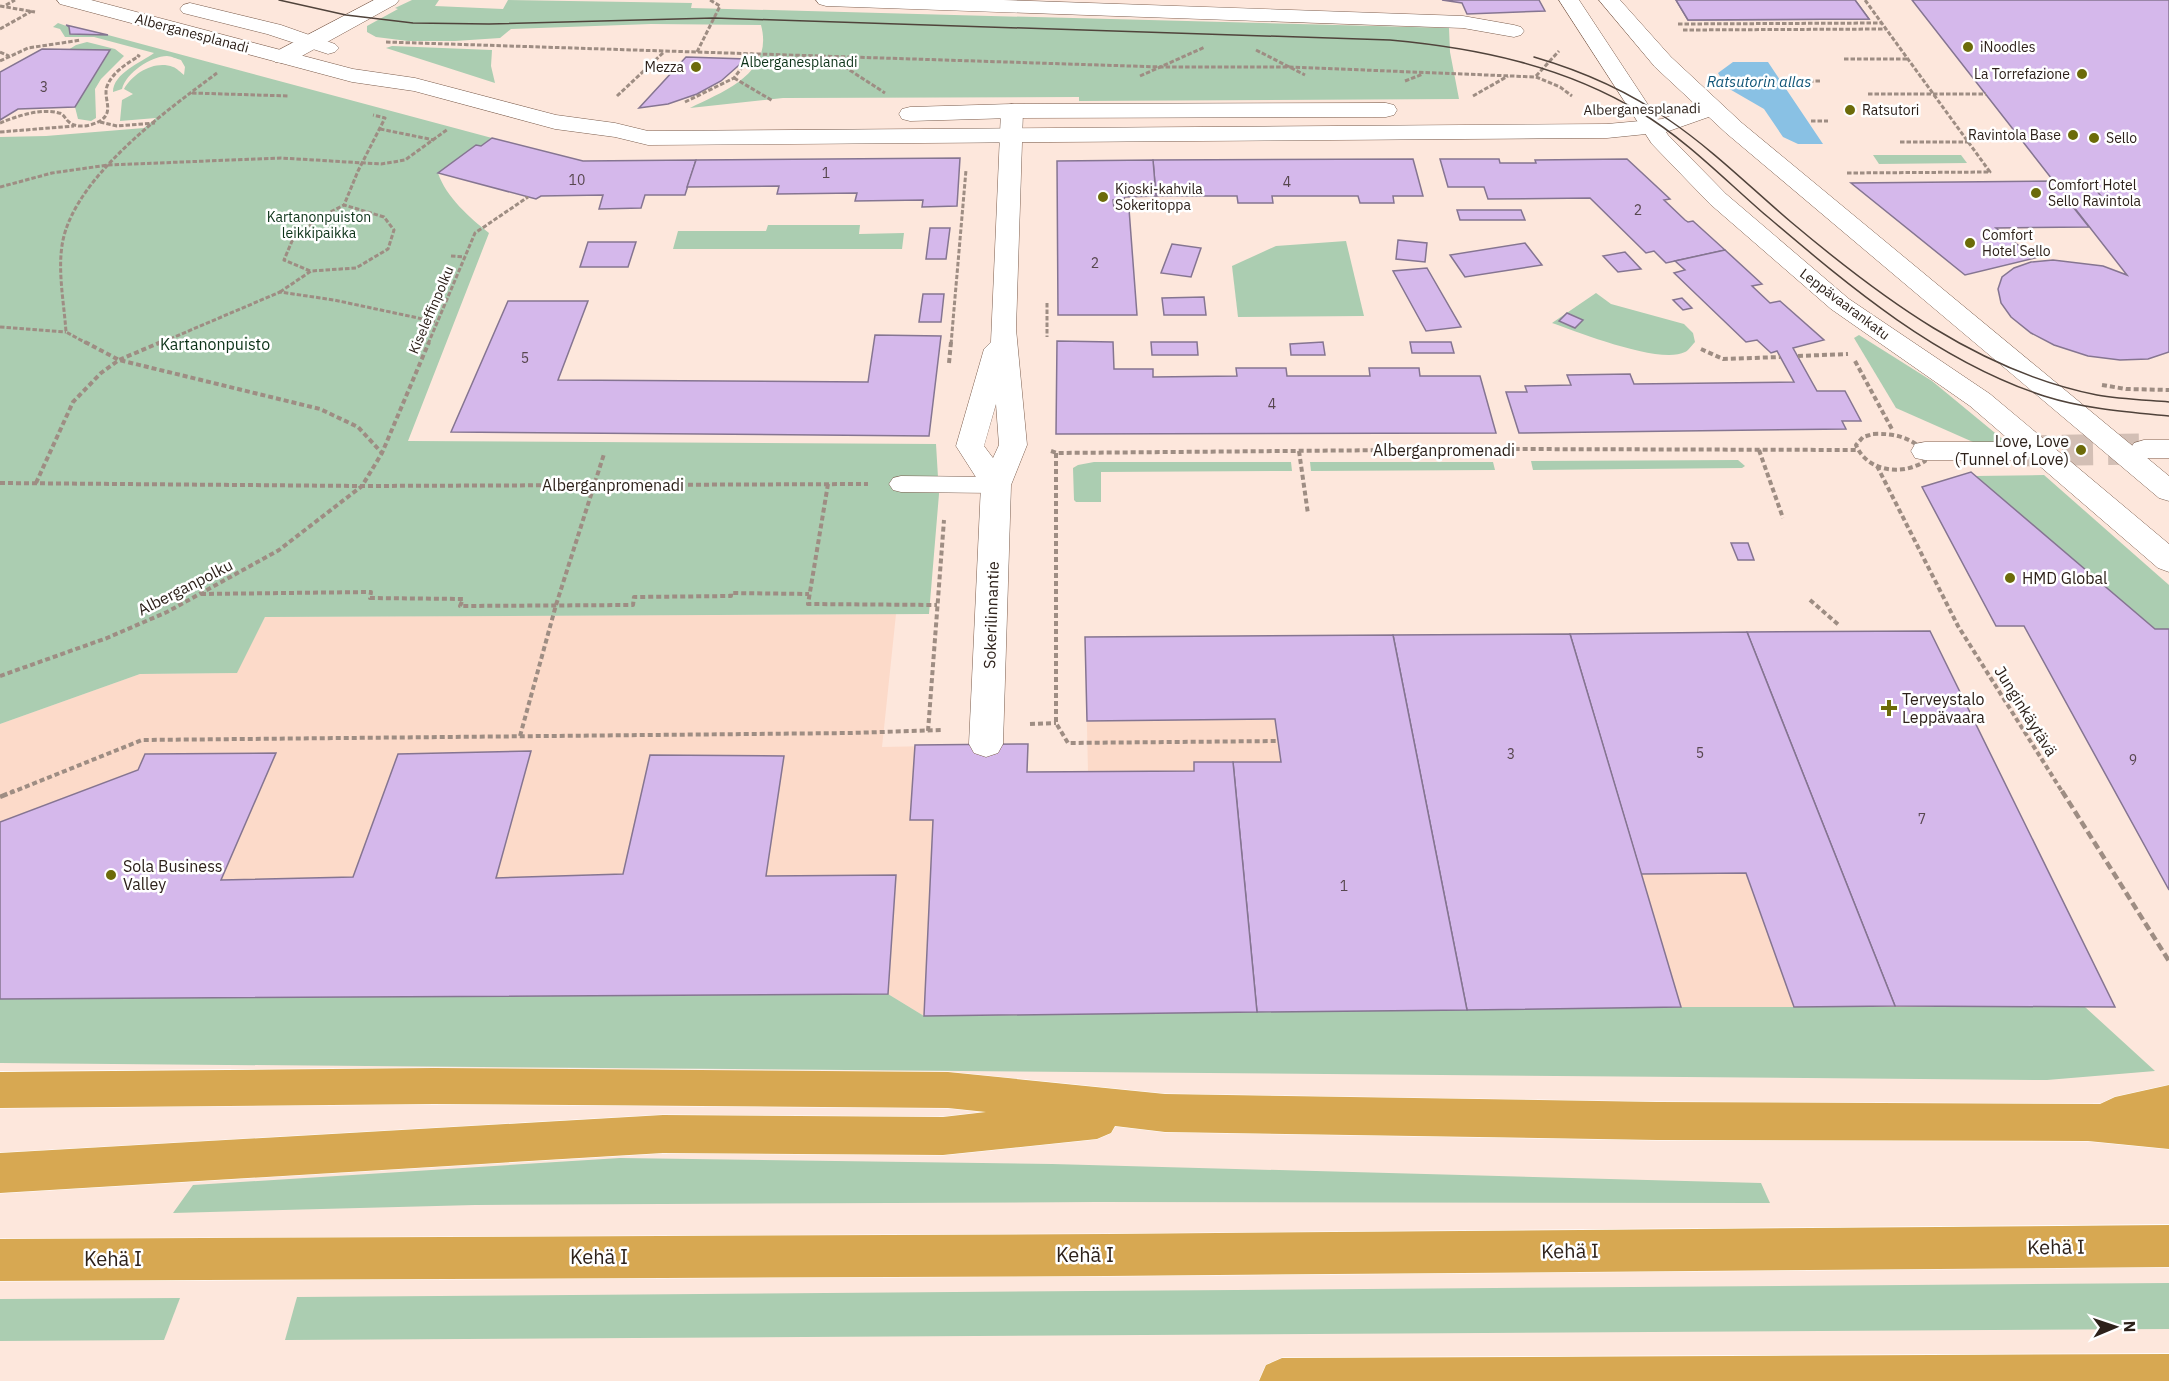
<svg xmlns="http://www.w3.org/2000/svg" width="2169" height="1381" viewBox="0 0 2169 1381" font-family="'IBM Plex Sans',sans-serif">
<rect width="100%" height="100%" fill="#fde7dc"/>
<path fill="#fcdac9" d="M896,614L882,747L1028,744L1027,772H1088L1085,637L1930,631L2115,1007H1681L924,1016L888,994L0,999V724L140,674L236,673L265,617Z"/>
<g fill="#abcdb1">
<path d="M412,0H439L435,6L503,9L508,0L692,3L691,8L1449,28L1450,52L1459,99L1079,101V97L783,98L690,108C725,91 774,73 761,25L651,24L511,29L500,38L455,41H408L376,37L367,32V26L398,9L395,8Z"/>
<path d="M58,23L69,27L70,34L108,35L492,138L481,146L476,145L438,173C446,197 470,218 489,233L408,441L936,444L939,494L929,614L265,617L237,673L140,674L0,724V137L46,136L144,128L156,118L120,121L122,100L133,94L124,89C133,73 155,60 173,67C177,68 181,73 184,75L185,67L181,60C177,59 171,56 167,56C151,56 126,73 122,89L113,92C113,73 142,62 154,53L94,37H65L60,29L53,27Z"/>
<path d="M87,42L115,49L124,56L101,79L95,89L96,118L91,121L78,119L75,107L110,51L68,50L76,45Z"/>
<path d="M392,46L492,50L491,66L495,83L386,48Z"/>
<path d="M1873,155H1961L1967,163L1879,164Z"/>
<path d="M768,225H860L859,234L904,233L902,249H673L678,231H766Z"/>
<path d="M1346,241L1364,316L1238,317L1232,266L1276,246Z"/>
<path d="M1596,293L1611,304L1684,324L1693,333L1695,342C1692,345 1688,351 1685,352C1660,365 1578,332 1552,323Z"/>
<path d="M1859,335L1932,381L2006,442H1973L1896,408L1854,338Z"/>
<path d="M1738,460L1745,466L1742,468L1533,470L1531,461Z"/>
<path d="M1094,462H1291L1292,471L1101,472V502H1076L1074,500L1073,468L1078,465Z"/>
<path d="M1310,462H1493L1495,470L1311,471Z"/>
<path d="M2044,475L2169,585V629H2155L1975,476Z"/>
<path d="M888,994L924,1016L1681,1007H2085L2155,1071L2047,1080L0,1063V999Z"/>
<path d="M620,1158L1052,1164L1761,1183L1770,1203L1096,1202L475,1205L173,1213L193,1185Z"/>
<path d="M2169,1283V1329L285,1340L297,1297Z"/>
<path d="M180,1298L164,1340L0,1341V1299Z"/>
</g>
<path fill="#89c1e4" d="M1733,62H1768L1823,144H1798L1783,137L1764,109L1726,87L1718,73Z"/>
<g fill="#d5b8eb" stroke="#857591" stroke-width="1.5">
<path d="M1442,0H1539L1545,11L1467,14L1462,3Z"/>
<path d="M1676,0H1855L1869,19L1688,20Z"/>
<path d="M1676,0H1855L1869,19L1688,20Z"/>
<path d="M1912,0H2169V352L2148,359L2120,360L2088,356L2054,345L2031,333L2011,317L2001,303L1998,289L2002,277L2014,268L2031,262L2053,260L2103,266L2127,275Z"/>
<path d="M66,25L108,35L70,34L69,27Z"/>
<path d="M42,49L110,50L75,107L18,109L0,120V72Z"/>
<path d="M686,57L746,59L721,81L697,94L668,104L639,108Z"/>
<path d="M492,138L583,161L696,160L685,195H645L641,208L599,209L603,195L541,196L536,199L438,173L476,145L481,146Z"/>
<path d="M960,158L957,206L922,207L923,200L855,201L857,193L777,194L779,186L687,187L696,160Z"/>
<path d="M1413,159L1423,196H1393L1394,203H1360L1358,196H1272L1273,203H1238L1237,196H1156L1153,160Z"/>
<path d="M1440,159H1499L1500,163H1536L1535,160L1627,159L1670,199L1664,200L1685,220L1688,222L1693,221L1725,250L1666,263L1654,251L1646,253L1590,198L1488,199L1484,187H1448Z"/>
<path d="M1153,160L1156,196L1125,197L1124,199L1113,200L1114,209H1129L1137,315H1058L1057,161Z"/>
<path d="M2054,181L2060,190H2096L2106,202H2069L2089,227L1996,228L2035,258L1965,275L1851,183Z"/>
<path d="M1457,210H1521L1525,220H1460Z"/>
<path d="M930,228H950L946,259H926Z"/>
<path d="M1398,240L1427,243L1425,262L1396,259Z"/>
<path d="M588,242H636L628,267H580Z"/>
<path d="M1525,243L1542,265L1465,277L1450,255Z"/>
<path d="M1172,244L1201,248L1191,277L1161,273Z"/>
<path d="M1725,250L1762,284L1752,286L1770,303L1780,301L1824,340L1793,348L1817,391H1845L1861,421H1842L1846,429L1519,433L1506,392H1527L1525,386L1571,385L1567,375L1630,374L1634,384L1794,382L1777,351L1771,353L1757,340L1746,342L1674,273L1685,270L1675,261Z"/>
<path d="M1625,252L1641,269L1618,272L1603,256Z"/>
<path d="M1427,268L1461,327L1426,331L1393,271Z"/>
<path d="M923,294H944L941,322H919Z"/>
<path d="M1204,297L1206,315H1164L1162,298Z"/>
<path d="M1682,298L1692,308L1683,310L1673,300Z"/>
<path d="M508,301H588L558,380L868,382L875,335L941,336L929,436L451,432Z"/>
<path d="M1567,313L1583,320L1575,328L1559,321Z"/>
<path d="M1057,341L1113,342L1114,369H1153V377L1237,376L1236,368H1286L1287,376H1370L1369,368H1419L1420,376H1480L1496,433L1056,434Z"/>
<path d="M1151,342H1197L1198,355H1152Z"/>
<path d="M1323,342L1325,355H1291L1290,344Z"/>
<path d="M1410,342H1451L1454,353H1412Z"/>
<path d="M1971,472L2155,629H2169V890L2024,626H1996L1922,487Z"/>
<path d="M1731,543H1748L1754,560H1738Z"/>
<path d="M1930,631L2115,1007L1895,1006L1747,632Z"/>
<path d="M1747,632L1895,1006L1794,1007L1746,873L1641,874L1570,634Z"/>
<path d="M1570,634L1681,1007L1467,1010L1393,635Z"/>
<path d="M1393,635L1467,1010L1257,1012L1233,762H1281L1275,719L1087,721L1085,637Z"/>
<path d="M1028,744L1027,772L1194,771V762H1233L1257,1012L924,1016L933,820H910L915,745Z"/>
<path d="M531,751L496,878L623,874L650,755L784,756L766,876L896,875L888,994L0,999V822L138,770L145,754L276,753L221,880L353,877L398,754Z"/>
</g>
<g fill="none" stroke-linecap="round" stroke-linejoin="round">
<path stroke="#d3bfb5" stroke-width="31" stroke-dasharray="31 15" stroke-linecap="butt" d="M2016,451L2144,449"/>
<g stroke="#7c5e4e" stroke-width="1">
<path id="service" d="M901,476L996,477L1004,479L1008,485L1004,491L996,493L901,492L893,490L889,484L893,478Z"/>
</g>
<g stroke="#7c5e4e" stroke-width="1">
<g id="pedestrian">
<path d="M2144,440H2169V458H2144L2134,455L2130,449L2134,443Z"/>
<path d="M1925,442H2016L2026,444L2030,451L2026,458L2016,460H1925L1915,458L1911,451L1915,444Z"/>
</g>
</g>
<g stroke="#7c5e4e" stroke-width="1">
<g id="minor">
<path d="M374,0H399L396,4L291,62L283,63L275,62L272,57L275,52Z"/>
<path d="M816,0H1003L1463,16L1514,25L1521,27L1524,31L1521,35L1514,37L1463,28L826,6L819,4Z"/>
<path d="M1012,104L1020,106L1023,111L1016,329L1027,445L1011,485L1003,744L998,753L986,757L974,753L969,744L981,485L956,446L984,349L991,342L1001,111L1004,106ZM996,404L999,445L993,458L984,446Z"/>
</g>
</g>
<g stroke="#7c5e4e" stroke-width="1">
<g id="tertiary">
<path d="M57,0H91L353,69L415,78L556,115L615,123L648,131L1607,124L1662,119L1712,101L1720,103L1723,108L1720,113L1666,132L1607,138L648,145L615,137L555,129L414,91L352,82L60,4Z"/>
<path d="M190,3L281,25L335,44L339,48L335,52L328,54L267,34L183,13L180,9L183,5Z"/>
<path d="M1386,103L1394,105L1397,110L1394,115L1386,117L1012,118L910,121L902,119L899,114L902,109L910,107L1012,104Z"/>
</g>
</g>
<g stroke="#7c5e4e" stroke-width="1">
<g id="secondary">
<path d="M1559,0H1579L1668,135L1726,194L1849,299L1990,394L2169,544V572L2158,568L1970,406L1831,309L1710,204L1652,144Z"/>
<path d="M1599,0H1620L1671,57L1742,123L2169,476V501L2159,498L1726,133L1655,67Z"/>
</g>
</g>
<g stroke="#fff" stroke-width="1">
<g id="trunk">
<path d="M434,1068L948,1072L1165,1094L1657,1102L2100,1104L2115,1097L2169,1085V1149L2088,1141L1657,1140L1165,1132L1115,1126L1111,1133L1097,1139L943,1155L663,1153L0,1193V1153L663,1115L943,1117L986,1112L948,1108L434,1104L0,1108V1072Z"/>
<path d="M2169,1225V1267L1107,1276L0,1281V1239L1107,1234Z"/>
<path d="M2169,1354V1381H1259L1266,1365L1282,1358Z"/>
</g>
</g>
<g stroke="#9e8d83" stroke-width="3" stroke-dasharray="4.5 2" stroke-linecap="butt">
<path d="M6,5L15,0"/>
<path d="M0,6L35,12"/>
<path d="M1678,24L1881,23"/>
<path d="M0,29L32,11"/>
<path d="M1683,30L1885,29"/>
<path d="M386,42L1161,67H1290L1536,77L1560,87L1572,96"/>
<path d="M1256,50L1305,75"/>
<path d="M0,52L9,56"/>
<path d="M697,52L720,6L710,0"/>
<path d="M828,56L885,93"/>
<path d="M1844,59H1908"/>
<path d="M0,61L28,48L81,40"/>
<path d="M1140,76L1205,47"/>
<path d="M1536,76L1559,51"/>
<path d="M734,78L773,101"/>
<path d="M1405,81L1423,74"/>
<path d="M1783,82L1820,81"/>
<path d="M192,93L289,96"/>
<path d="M1868,94H1986"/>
<path d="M617,96L664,52"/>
<path d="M1473,96L1508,76"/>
<path d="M685,102L734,78L753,53"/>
<path d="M1811,121H1828"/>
<path d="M100,122L117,126L155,123"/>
<path d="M0,123C17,116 41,108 59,113C64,114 65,119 69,122C77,129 91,126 100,121C116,111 101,97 108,84C114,71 128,63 139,56L137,55"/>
<path d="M380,129L434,140"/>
<path d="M0,132L74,126"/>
<path d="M1900,142H1968"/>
<path d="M1847,173L1990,172L1865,0"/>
<path d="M0,187L52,173L108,165L281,158L381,164L405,160L448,129"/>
<path d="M451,256L465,257"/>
<path d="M310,271L284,260L292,241L319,218L344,205"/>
<path d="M280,292L311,271L356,268L388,249L394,230L384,217L344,205L358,171L385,118L373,115"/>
<path d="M1047,303V337"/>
<path d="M0,327L66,332"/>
<path d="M88,344L66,332C64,302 57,269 63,240C77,175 166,111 217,73"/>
<path d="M158,344L280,292L334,300L437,322"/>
<path d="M428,344L475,233L528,197"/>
<path d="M951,344L966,170"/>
</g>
<g stroke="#9e8d83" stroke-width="4" stroke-dasharray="5 3" stroke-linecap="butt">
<path d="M85,342L119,360L320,409L358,427L382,453"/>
<path d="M1701,349L1723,359L1780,357"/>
<path d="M1798,356L1848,354"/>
<path d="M1855,361L1893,431"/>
<path d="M949,363L951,342"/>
<path d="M2102,385L2126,389L2169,390"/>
<path d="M1873,434C1894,433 1909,437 1925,451V461C1903,476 1867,472 1856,445L1863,437Z"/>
<path d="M1759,450L1783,518"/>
<path d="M1051,451L1057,453L1511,449L1857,450"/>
<path d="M1299,451L1308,514"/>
<path d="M1056,453V723L1068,743L1278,741"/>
<path d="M1877,466L1958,626L2063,793"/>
<path d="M0,483L362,486L868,484"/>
<path d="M36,483L73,402L101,373L119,360L161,342"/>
<path d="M828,484L808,604L937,605"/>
<path d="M201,594L371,592L370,598L463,599L460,606L633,605L634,597L731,596V593L809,594"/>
<path d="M1810,600L1840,626"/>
<path d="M0,676L107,638L167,612L279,550L362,486L382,453L429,342"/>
<path d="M1030,724L1056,723"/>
<path d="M928,731L944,520"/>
<path d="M520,736L556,605L604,454"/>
<path d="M10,793L142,740L851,733L942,730"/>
</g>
<g stroke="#9e8d83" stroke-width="4.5" stroke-dasharray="8 4" stroke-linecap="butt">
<path d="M2062,791L2169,961"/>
<path d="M0,797L14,791"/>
</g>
<use href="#service" fill="#fff" fill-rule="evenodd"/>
<use href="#pedestrian" fill="#fff" fill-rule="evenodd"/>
<use href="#minor" fill="#fff" fill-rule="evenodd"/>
<use href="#tertiary" fill="#fff" fill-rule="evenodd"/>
<use href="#secondary" fill="#fff" fill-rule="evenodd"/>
<use href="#trunk" fill="#d7a852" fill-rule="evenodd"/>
<g stroke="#50433b" stroke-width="1.5">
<path d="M279,0L346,15L413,23L489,24L714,18L1390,40C1478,48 1564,66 1640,112C1685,139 1723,178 1762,212C1848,285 1935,360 2044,396C2085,409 2127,412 2169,416"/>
<path d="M1534,57C1582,71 1628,91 1669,120C1713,150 1751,188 1791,222C1880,297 1980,372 2097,395C2120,399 2145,400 2169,402"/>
</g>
</g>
<g fill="#6c6b09" stroke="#fff" stroke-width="2">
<circle cx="1968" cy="47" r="6"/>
<circle cx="696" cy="67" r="6"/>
<circle cx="2082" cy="74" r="6"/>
<circle cx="1850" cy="110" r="6"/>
<circle cx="2073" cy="135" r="6"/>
<circle cx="2094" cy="138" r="6"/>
<circle cx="2036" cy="193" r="6"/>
<circle cx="1103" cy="197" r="6"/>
<circle cx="1970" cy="243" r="6"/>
<circle cx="2081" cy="450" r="6"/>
<circle cx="2010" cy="578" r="6"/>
<path d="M1886 699h6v6h6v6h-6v6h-6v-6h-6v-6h6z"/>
<circle cx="111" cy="875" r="6"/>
</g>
<g text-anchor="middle" stroke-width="5" stroke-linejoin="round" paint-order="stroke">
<g font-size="14" fill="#2d211a" stroke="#fff">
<text transform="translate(192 33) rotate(15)" y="5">Alberganesplanadi</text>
<text transform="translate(1642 109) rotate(-1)" y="5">Alberganesplanadi</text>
<text transform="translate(1845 304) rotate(37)" y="5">Leppävaarankatu</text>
<text transform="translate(431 310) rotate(-67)" y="5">Kiseleffinpolku</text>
</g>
<g font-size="14" fill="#2d211a" stroke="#fff" text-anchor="start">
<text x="1980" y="52">iNoodles</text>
<text x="684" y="72" text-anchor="end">Mezza</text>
<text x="2070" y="79" text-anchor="end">La Torrefazione</text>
<text x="1862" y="115">Ratsutori</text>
<text x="2061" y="140" text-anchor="end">Ravintola Base</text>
<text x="2106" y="143">Sello</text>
<text x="2048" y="190">Comfort Hotel<tspan x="2048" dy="16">Sello Ravintola</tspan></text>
<text x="1115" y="194">Kioski-kahvila<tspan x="1115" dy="16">Sokeritoppa</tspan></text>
<text x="1982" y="240">Comfort<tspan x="1982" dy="16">Hotel Sello</tspan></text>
</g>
<g font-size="14" fill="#0d3319" stroke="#fff">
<text x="799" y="67">Alberganesplanadi</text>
<text x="319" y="222">Kartanonpuiston<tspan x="319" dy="16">leikkipaikka</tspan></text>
</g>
<g font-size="14" fill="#57474e">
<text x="44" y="92">3</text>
<text x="826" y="178">1</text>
<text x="577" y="185">10</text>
<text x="1287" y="187">4</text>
<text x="1638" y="215">2</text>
<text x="1095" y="268">2</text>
<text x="525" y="363">5</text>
<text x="1272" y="409">4</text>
<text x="1700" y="758">5</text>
<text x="1511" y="759">3</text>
<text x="2133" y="765">9</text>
<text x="1922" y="824">7</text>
<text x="1344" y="891">1</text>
</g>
<g font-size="15" font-style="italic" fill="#125678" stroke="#fff">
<text x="1759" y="87">Ratsutorin allas</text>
</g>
<g font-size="16" fill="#0d3319" stroke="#fff">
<text x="215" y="350">Kartanonpuisto</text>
</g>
<g font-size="16" fill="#2d211a" stroke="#fff" text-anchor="start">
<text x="2069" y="447" text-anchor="end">Love, Love<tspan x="2069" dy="18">(Tunnel of Love)</tspan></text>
<text x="2022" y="584">HMD Global</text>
<text x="1902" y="705">Terveystalo<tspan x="1902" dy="18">Leppävaara</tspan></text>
<text x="123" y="872">Sola Business<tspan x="123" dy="18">Valley</tspan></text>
</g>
<g font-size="16" fill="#2d211a" stroke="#fff">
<text x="1444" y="456">Alberganpromenadi</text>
<text x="613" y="491">Alberganpromenadi</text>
<text transform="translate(185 587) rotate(-27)" y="6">Alberganpolku</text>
<text transform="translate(991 615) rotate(-88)" y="6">Sokerilinnantie</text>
<text transform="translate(2026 711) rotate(58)" y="6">Junginkäytävä</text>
</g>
<g font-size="20" fill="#2d211a" stroke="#fff">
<text transform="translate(2056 1247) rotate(-1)" y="7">Kehä I</text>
<text transform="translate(1570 1251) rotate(-1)" y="7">Kehä I</text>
<text x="1085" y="1262">Kehä I</text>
<text x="599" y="1264">Kehä I</text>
<text x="113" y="1266">Kehä I</text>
</g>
</g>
<g transform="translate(2115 1327) rotate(88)" stroke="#ffffff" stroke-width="4.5" paint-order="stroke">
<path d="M0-4.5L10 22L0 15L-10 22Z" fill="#2d211a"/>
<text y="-9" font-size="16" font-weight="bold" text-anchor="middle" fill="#2d211a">N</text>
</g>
</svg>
